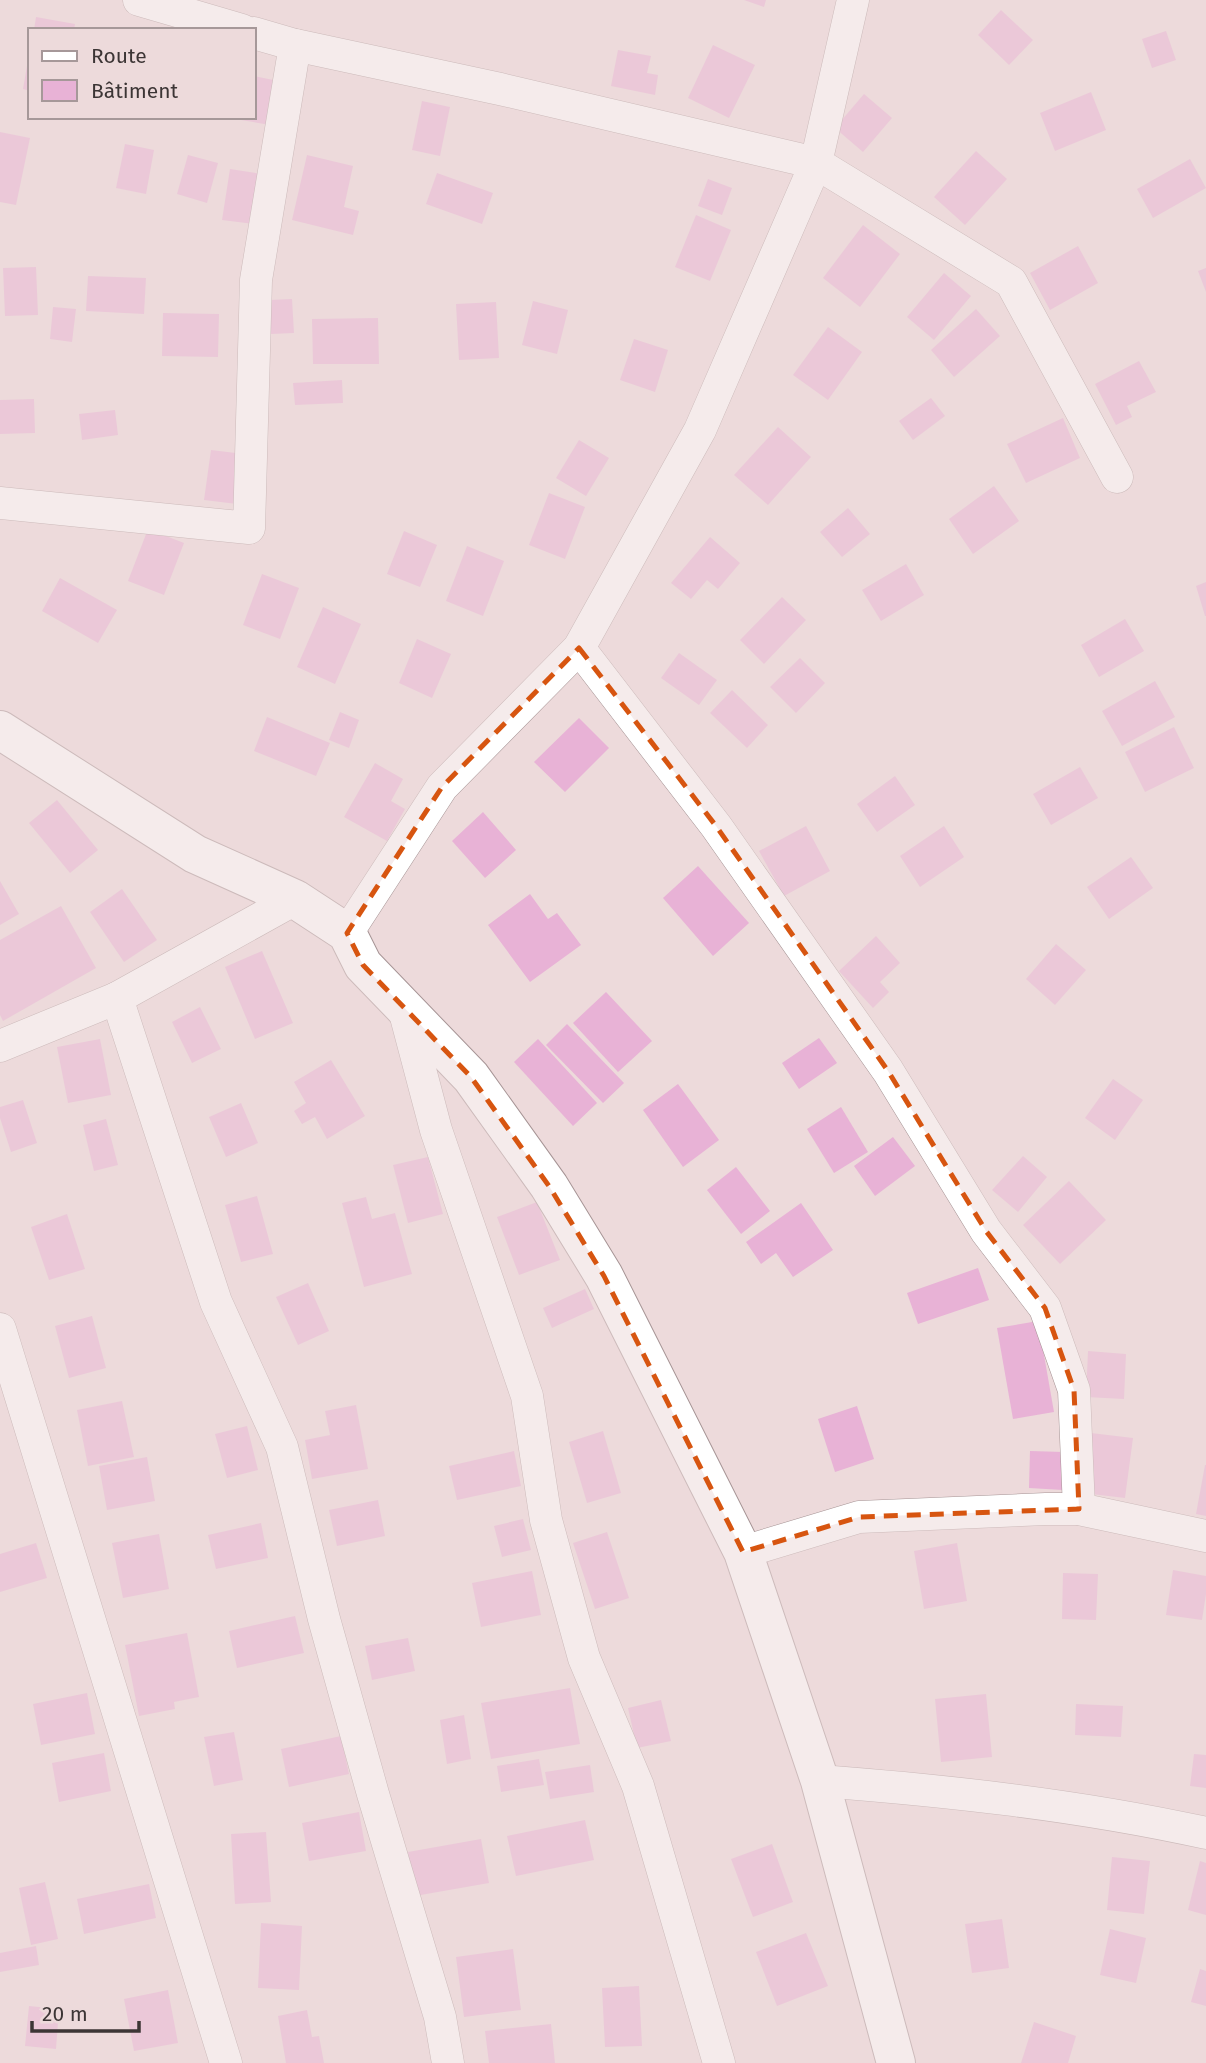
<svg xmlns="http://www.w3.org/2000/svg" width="1206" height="2063" viewBox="0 0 1206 2063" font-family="'Fira Sans',sans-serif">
<rect width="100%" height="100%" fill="#eddadb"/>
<g fill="#e8b2d6">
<path d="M744,0H766L764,7Z"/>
<path d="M1001,10L1033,40L1009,65L978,35Z"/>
<path d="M36,17L75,24L74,30H34Z"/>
<path d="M1166,31L1176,60L1152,68L1142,39Z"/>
<path d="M713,45L755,65L729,118L688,98Z"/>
<path d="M618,50L651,56L647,73L658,75L655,95L611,86Z"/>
<path d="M28,60H30V91L23,89Z"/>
<path d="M254,76L278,81L270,125L235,119L254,117Z"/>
<path d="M1091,92L1106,130L1055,151L1040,113Z"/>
<path d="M864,94L892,118L863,152L835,128Z"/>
<path d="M422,101L450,107L440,156L412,150Z"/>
<path d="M0,132L30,138L16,205L0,202Z"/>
<path d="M125,144L154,150L146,194L116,188Z"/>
<path d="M976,151L1007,179L965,225L934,197Z"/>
<path d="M188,155L218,163L207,203L177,194Z"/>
<path d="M307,155L353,166L344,207L359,211L353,235L292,220Z"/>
<path d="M1190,159L1206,188L1153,218L1137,189Z"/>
<path d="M230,169L262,174L254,224L222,220Z"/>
<path d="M437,173L493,193L482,224L426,204Z"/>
<path d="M708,179L732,188L722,215L698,206Z"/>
<path d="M696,215L731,230L710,281L675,267Z"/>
<path d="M863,225L900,254L860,307L823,278Z"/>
<path d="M1078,246L1098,283L1050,310L1030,273Z"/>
<path d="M36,267L38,315L5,316L3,268Z"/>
<path d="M1206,268V292L1198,271Z"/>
<path d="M944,273L971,296L934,340L907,317Z"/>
<path d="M88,276L146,278L144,314L86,311Z"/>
<path d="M292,299L294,333L271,334L269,300Z"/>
<path d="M533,301L568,310L557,354L522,345Z"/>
<path d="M496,302L499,358L459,360L456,304Z"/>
<path d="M53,307L76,309L72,342L50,339Z"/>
<path d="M976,309L1000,336L954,377L931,350Z"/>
<path d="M163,313L219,314L218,357L162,356Z"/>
<path d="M378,318L379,364H313L312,319Z"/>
<path d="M828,327L862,352L828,400L793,375Z"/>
<path d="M634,339L668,350L655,392L620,380Z"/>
<path d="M1139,361L1156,392L1127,406L1132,417L1116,425L1095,384Z"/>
<path d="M342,380L343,403L295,405L293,383Z"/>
<path d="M931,398L945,416L913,440L899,421Z"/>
<path d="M34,399L35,433L0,434V400Z"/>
<path d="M115,410L118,435L82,440L79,414Z"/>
<path d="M1063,418L1080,458L1026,483L1007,444Z"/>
<path d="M778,427L811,457L768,505L734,475Z"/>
<path d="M579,440L609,458L586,496L556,478Z"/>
<path d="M211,450L244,454L237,504L204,500Z"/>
<path d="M994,486L1019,521L973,554L949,519Z"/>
<path d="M549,493L585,507L565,559L529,545Z"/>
<path d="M848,508L870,534L842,557L820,532Z"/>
<path d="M148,529L184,543L164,595L128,581Z"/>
<path d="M404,531L437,545L420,587L387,574Z"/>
<path d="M710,537L740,563L718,589L707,580L691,599L671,583Z"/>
<path d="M467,546L504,561L483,616L446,601Z"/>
<path d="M906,564L924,595L881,621L862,590Z"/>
<path d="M262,574L299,588L280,639L243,625Z"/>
<path d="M60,578L117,610L98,643L42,611Z"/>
<path d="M1206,582V616H1205L1196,586Z"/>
<path d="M782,597L806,620L764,664L740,640Z"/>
<path d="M323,607L361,624L335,684L297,667Z"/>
<path d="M1125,619L1144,651L1099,677L1081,645Z"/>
<path d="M417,639L451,654L432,698L399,683Z"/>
<path d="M679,653L717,680L699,705L661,678Z"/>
<path d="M800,658L825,683L796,713L770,687Z"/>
<path d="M1155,681L1175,717L1122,746L1102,711Z"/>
<path d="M732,690L768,725L747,748L710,713Z"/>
<path d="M340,712L359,720L349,748L329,740Z"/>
<path d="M267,717L330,743L316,776L254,751Z"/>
<path d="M579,718L609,748L565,792L534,762Z"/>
<path d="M1174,727L1194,768L1145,792L1125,752Z"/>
<path d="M375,763L403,779L391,801L405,809L387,841L344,817Z"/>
<path d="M1080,767L1098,798L1051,825L1033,794Z"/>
<path d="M895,776L915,805L877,832L857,804Z"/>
<path d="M57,800L98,850L70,873L29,823Z"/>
<path d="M483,812L516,850L485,878L452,841Z"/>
<path d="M806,826L830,871L784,896L759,851Z"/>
<path d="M944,826L964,857L920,887L900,856Z"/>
<path d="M1131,857L1153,888L1109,919L1087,887Z"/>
<path d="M698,866L749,923L713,956L663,898Z"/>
<path d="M0,881L19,914L0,925Z"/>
<path d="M122,889L157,940L124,962L90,912Z"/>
<path d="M530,894L548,919L557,913L581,945L530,982L488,925Z"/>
<path d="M61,906L96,968L3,1021L0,1015V940Z"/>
<path d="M876,936L900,963L880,982L889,992L873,1008L839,971Z"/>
<path d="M1056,944L1086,970L1055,1005L1026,979Z"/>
<path d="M262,951L293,1023L255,1039L225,967Z"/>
<path d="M606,992L652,1041L618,1072L573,1023Z"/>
<path d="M200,1007L221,1049L192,1063L172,1022Z"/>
<path d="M567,1024L624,1083L603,1103L546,1045Z"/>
<path d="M819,1038L837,1063L799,1089L782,1063Z"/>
<path d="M100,1039L111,1095L68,1103L57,1047Z"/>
<path d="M538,1039L597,1103L573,1126L514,1062Z"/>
<path d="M331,1060L365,1116L327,1139L315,1117L302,1124L294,1111L306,1103L294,1082Z"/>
<path d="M1113,1079L1143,1100L1115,1140L1085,1118Z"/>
<path d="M678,1084L719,1140L683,1167L643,1110Z"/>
<path d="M23,1100L37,1143L11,1152L0,1118V1107Z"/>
<path d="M241,1103L258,1143L226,1157L209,1117Z"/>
<path d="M841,1107L868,1152L834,1173L807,1129Z"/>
<path d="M106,1119L118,1165L94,1171L83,1125Z"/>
<path d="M893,1137L915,1166L875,1196L854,1166Z"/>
<path d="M1023,1156L1047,1177L1018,1212L992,1190Z"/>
<path d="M428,1157L443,1214L408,1223L393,1165Z"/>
<path d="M736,1167L770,1211L741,1234L707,1190Z"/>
<path d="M1069,1181L1106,1220L1060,1264L1023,1225Z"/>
<path d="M257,1196L273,1254L241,1262L225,1205Z"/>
<path d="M366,1197L372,1219L395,1213L412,1274L364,1287L342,1203Z"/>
<path d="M537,1202L560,1260L519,1275L497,1217Z"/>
<path d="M801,1203L833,1250L793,1277L776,1253L761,1264L746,1242Z"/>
<path d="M67,1214L85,1269L49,1280L31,1227Z"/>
<path d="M978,1268L989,1300L918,1324L907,1293Z"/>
<path d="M308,1283L329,1331L298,1345L276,1297Z"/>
<path d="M585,1289L594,1309L552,1328L543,1308Z"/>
<path d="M92,1316L106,1368L69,1378L55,1326Z"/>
<path d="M1038,1321L1054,1412L1013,1419L997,1328Z"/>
<path d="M1088,1351L1126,1354L1124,1399L1086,1397Z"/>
<path d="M122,1401L134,1457L88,1466L77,1410Z"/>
<path d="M356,1405L368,1469L312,1479L305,1440L330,1435L325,1411Z"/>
<path d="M857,1406L874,1459L835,1472L818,1419Z"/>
<path d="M247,1426L258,1470L227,1478L215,1434Z"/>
<path d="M603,1431L621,1493L587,1503L569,1442Z"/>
<path d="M1091,1433L1133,1438L1125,1498L1083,1493Z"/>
<path d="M514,1451L521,1486L457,1500L449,1466Z"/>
<path d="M1030,1451L1064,1452L1063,1490L1029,1488Z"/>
<path d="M147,1457L155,1501L107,1510L99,1466Z"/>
<path d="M1205,1465H1206V1516L1196,1514Z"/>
<path d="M378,1500L385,1536L337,1546L329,1510Z"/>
<path d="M523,1519L531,1550L502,1557L494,1526Z"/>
<path d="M261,1523L268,1558L216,1569L208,1535Z"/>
<path d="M607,1532L629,1598L595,1609L573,1543Z"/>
<path d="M159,1534L169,1589L123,1598L112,1543Z"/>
<path d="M36,1543L47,1578L0,1592V1554Z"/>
<path d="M957,1543L967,1601L924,1609L914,1551Z"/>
<path d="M1173,1570L1206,1576V1594L1202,1620L1166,1615Z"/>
<path d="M532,1571L541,1615L481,1627L472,1583Z"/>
<path d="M1063,1573L1098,1574L1096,1620L1062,1619Z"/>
<path d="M295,1616L304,1653L237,1668L229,1631Z"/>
<path d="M187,1633L199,1697L174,1702L175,1709L139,1716L125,1645Z"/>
<path d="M408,1638L415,1671L372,1680L365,1646Z"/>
<path d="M570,1688L580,1744L491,1759L481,1703Z"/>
<path d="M87,1693L95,1734L41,1745L33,1704Z"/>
<path d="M986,1694L992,1757L941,1762L935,1699Z"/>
<path d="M661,1700L671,1741L637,1748L628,1708Z"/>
<path d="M1076,1704L1123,1706L1121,1737L1075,1735Z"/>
<path d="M464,1715L471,1759L447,1764L440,1720Z"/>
<path d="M234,1732L243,1780L214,1786L204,1737Z"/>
<path d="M341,1736L349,1774L289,1787L281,1749Z"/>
<path d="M104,1753L111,1791L59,1802L52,1763Z"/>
<path d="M1194,1754L1206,1755V1788L1190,1786Z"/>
<path d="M539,1759L544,1785L501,1792L497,1766Z"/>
<path d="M590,1765L594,1792L550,1799L545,1772Z"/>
<path d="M359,1812L366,1851L309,1861L302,1823Z"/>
<path d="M585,1820L594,1860L516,1876L507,1836Z"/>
<path d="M266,1832L271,1902L235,1904L231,1834Z"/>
<path d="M481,1839L489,1883L415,1896L408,1852Z"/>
<path d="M772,1844L793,1902L753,1917L731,1859Z"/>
<path d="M1112,1857L1150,1861L1144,1914L1107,1910Z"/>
<path d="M1200,1861L1206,1863V1915L1188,1910Z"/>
<path d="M45,1882L58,1939L31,1945L19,1888Z"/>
<path d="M149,1884L156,1918L84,1934L77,1899Z"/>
<path d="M1002,1919L1009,1968L972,1973L965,1924Z"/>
<path d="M261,1923L302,1926L299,1990L258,1988Z"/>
<path d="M1110,1929L1146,1938L1136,1983L1100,1975Z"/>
<path d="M806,1933L828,1986L777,2006L756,1952Z"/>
<path d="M36,1946L39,1965L0,1972V1953Z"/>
<path d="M513,1949L521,2010L464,2017L456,1957Z"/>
<path d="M1200,1969L1206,1971V2006L1191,2002Z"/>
<path d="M639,1986L642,2046L605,2047L602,1988Z"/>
<path d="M168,1990L178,2043L134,2051L124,1999Z"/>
<path d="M29,2006L59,2009L56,2049L25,2046Z"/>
<path d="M307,2010L312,2037L319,2036L324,2063H286L278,2016Z"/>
<path d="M1034,2022L1076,2036L1068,2063H1021Z"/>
<path d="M551,2024L555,2063H489L485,2031Z"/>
</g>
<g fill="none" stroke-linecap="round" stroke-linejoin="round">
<g stroke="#a69495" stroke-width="33">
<g id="street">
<path d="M139,0L242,30"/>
<path d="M254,33L295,45L500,89L816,163L1011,282L1117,477"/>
<path d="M0,503L249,528L256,280L295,45"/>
<path d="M579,648L716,826L888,1071L986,1231L1045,1308L1074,1390L1079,1509"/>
<path d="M347,933L442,787L579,648L700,430L816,163L853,0"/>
<path d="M117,998L216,1302L282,1447L324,1619L373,1794L440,2017L448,2063"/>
<path d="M404,1009L436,1130L527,1396L546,1520L584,1658L638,1786L719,2063"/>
<path d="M0,1046L117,998L295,899"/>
<path d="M0,1329L226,2063"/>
<path d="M743,1552L859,1517L1046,1509H1079L1206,1536"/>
<path d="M820,1781C950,1791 1079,1805 1206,1833"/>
</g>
</g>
<g stroke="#a69495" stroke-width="40">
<path id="secondary" d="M0,730L195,854L295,899L347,933L363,965L471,1077L549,1186L604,1276L743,1552L820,1781L896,2063"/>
</g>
<use href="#street" stroke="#fff" stroke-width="32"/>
<use href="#secondary" stroke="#fff" stroke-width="38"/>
</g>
<path d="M0 0H1206V2063H0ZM579,648L716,826L888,1071L986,1231L1045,1308L1074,1390L1079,1509L859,1517L743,1552L604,1276L549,1186L471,1077L363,965L347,933L442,787Z" fill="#eddadb" fill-opacity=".55" fill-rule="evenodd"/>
<path fill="none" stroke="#d75510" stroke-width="5" stroke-dasharray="14 9" stroke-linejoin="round" d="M579,648L716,826L888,1071L986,1231L1045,1308L1074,1390L1079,1509L859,1517L743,1552L604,1276L549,1186L471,1077L363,965L347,933L442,787Z"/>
<rect x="28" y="28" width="228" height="91" fill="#eddadb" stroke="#a69899" stroke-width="2"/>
<rect x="42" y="51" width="35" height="10" fill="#ffffff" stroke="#a69899" stroke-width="2"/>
<text x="91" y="63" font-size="21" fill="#3c3535">Route</text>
<rect x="42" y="80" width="35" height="21" fill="#e8b2d6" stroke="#a69899" stroke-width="2"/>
<text x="91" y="98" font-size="21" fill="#3c3535">Bâtiment</text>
<path d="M32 2021v10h107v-10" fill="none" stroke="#3c3535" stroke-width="3.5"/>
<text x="42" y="2021" font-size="21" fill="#3c3535" stroke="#eddadb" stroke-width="5" paint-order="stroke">20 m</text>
</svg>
